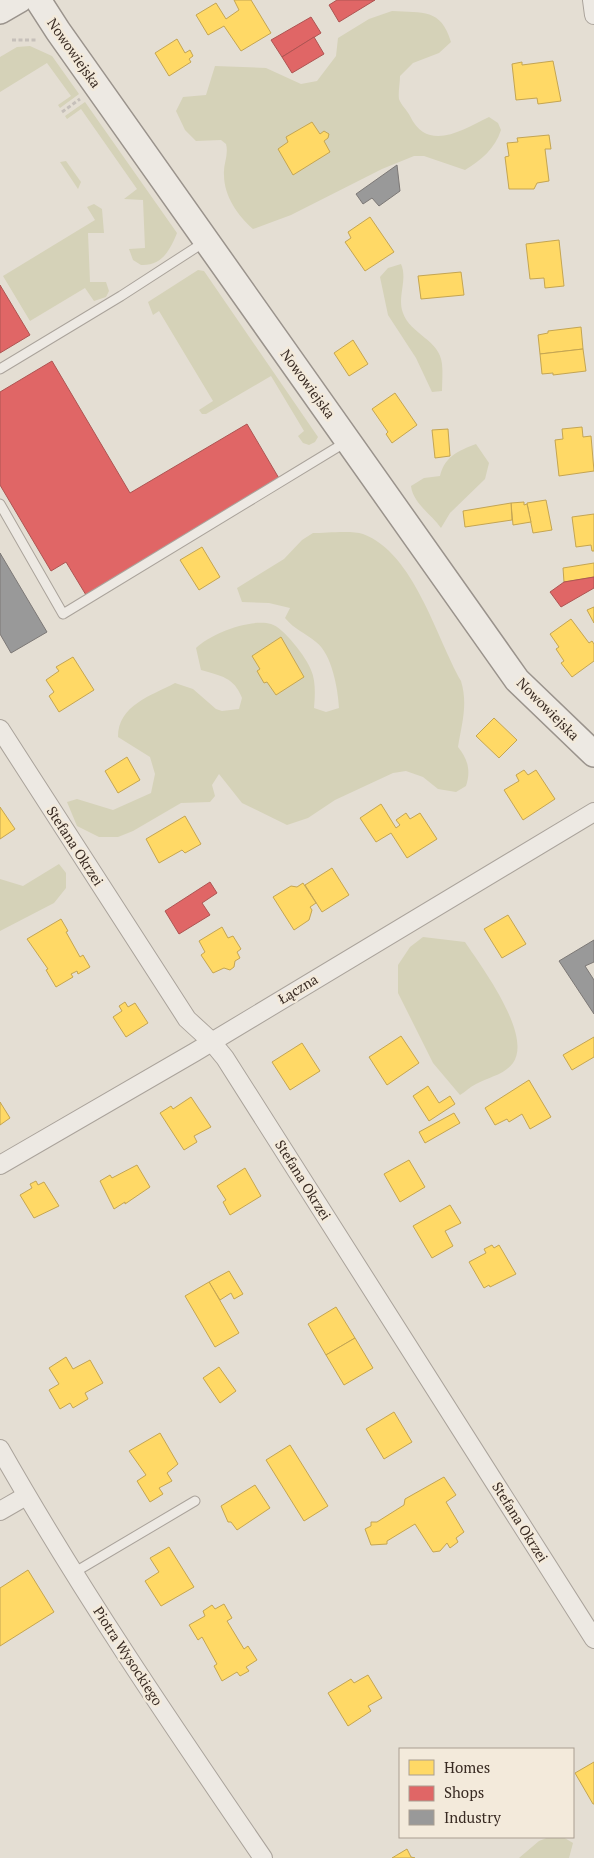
<svg xmlns="http://www.w3.org/2000/svg" width="594" height="1858" viewBox="0 0 594 1858" font-family="'PT Serif',serif">
<rect width="100%" height="100%" fill="#e4ded3"/>
<g fill="#d5d2b8">
<path d="M392,11C423,13 441,8 451,42L439,53L413,63L400,76C400,83 398,93 399,99C401,105 407,110 410,116C428,153 462,130 489,117L498,123L501,130C495,149 481,160 465,170L424,156H414L382,169L291,215L253,229C238,216 224,196 224,175C223,164 229,155 226,144L221,140L196,141L185,130L176,111L183,97L206,95L215,66L266,68L301,84L317,81L336,56L338,38L369,19Z"/>
<path d="M30,46L52,56L79,94L60,108L58,105L71,96L47,63L0,92V57L17,47Z"/>
<path d="M85,102L177,233C170,250 162,266 141,265L133,260L129,249L145,248L143,200L124,199L137,189L81,109L67,119L65,116Z"/>
<path d="M66,161L81,182L78,189L60,162Z"/>
<path d="M94,204L102,209L104,233H88L90,282H106L109,291L106,297L94,301L85,288L30,321L3,276L95,220L87,207Z"/>
<path d="M401,264C408,280 397,296 403,313C410,334 440,340 442,364C443,373 442,382 442,391L432,392L416,358L388,315L380,277L388,268Z"/>
<path d="M198,270L204,271L318,437L315,442L309,445L303,443L298,436L304,431L271,376L206,414H202L199,410L213,401L159,311L153,315L148,302Z"/>
<path d="M476,444L489,463L485,479L450,513L441,528C431,514 413,503 411,486L424,478L440,476C445,456 458,451 476,444Z"/>
<path d="M313,533C326,533 352,530 363,534C414,553 436,637 461,681C468,704 462,723 458,747C468,759 471,771 466,786L456,792L438,789L423,777L406,771L393,773L335,800L308,818L287,825L242,803L219,774L212,785L215,796L210,802L181,803L133,831L118,837H99L77,826L67,802L77,799L113,810L151,793L155,774L150,757L118,737C118,705 151,696 175,683L193,689L216,709L222,711L239,709L242,698C234,677 221,676 201,670L196,648C210,634 251,618 271,624C283,627 307,658 311,670C316,681 315,696 314,708L326,712L339,708C338,689 332,654 316,642C305,633 294,629 285,618L290,608L269,603L242,602L237,588L284,559L302,540Z"/>
<path d="M59,864L66,873V888L54,903L0,931V879L23,886Z"/>
<path d="M423,937L465,942C481,966 533,1035 513,1063C504,1075 488,1077 476,1084C470,1087 465,1092 460,1095L433,1063L398,993V965L410,947Z"/>
<path d="M549,1837H563L573,1843L569,1858H519L539,1841Z"/>
</g>
<g fill="#ffd966" stroke="#c4a552">
<path d="M234,0H251L271,33L241,51L224,26L208,35L196,15L216,3L226,19L239,10Z"/>
<path d="M177,39L185,53L190,50L193,56L189,59L191,62L169,76L155,53Z"/>
<path d="M553,61L561,101L538,104L537,98L516,100L512,64L522,62V65Z"/>
<path d="M312,122L320,134L324,131L329,134L328,138L324,141L330,152L293,175L278,149L288,142L286,137Z"/>
<path d="M549,135L551,149H545L549,181L537,183L534,189H509L505,157L509,156L507,143L518,142L517,138Z"/>
<path d="M370,217L394,252L365,271L345,242L351,238L348,232Z"/>
<path d="M559,240L564,286L545,288L544,278L530,279L526,244Z"/>
<path d="M461,272L464,295L421,299L418,276Z"/>
<path d="M581,327L583,349L540,354L538,335L548,333V331Z"/>
<path d="M353,340L368,364L349,376L334,353Z"/>
<path d="M583,349L586,371L553,375V373L542,374L540,354Z"/>
<path d="M395,393L417,425L392,443L386,434L388,432L372,409Z"/>
<path d="M582,427L583,437L591,436L594,471L559,476L555,440L563,439L562,429Z"/>
<path d="M448,429L450,456L435,458L432,430Z"/>
<path d="M546,500L552,530L533,533L527,503Z"/>
<path d="M524,502V505L527,504L531,522L513,525L511,503Z"/>
<path d="M511,503L512,520L465,527L463,511Z"/>
<path d="M594,514V551H592L591,545L576,547L572,517Z"/>
<path d="M202,547L220,577L199,590L180,560Z"/>
<path d="M594,563V577L564,582L563,568Z"/>
<path d="M594,607V623L587,610Z"/>
<path d="M571,619L589,643L592,641L594,644V661L572,677L561,663L564,661L556,649L559,647L550,634Z"/>
<path d="M281,637L304,677L276,695L267,682L264,683L257,671L260,669L252,656Z"/>
<path d="M73,657L94,690L59,712L49,696L54,692L46,680L59,671L56,667Z"/>
<path d="M494,718L517,740L499,758L476,736Z"/>
<path d="M127,757L140,780L118,793L105,771Z"/>
<path d="M524,770L528,775L536,770L555,799L523,820L504,790L519,781L516,775Z"/>
<path d="M381,804L396,828L400,825L396,820L406,813L410,819L420,813L437,839L407,858L391,833L376,842L360,818Z"/>
<path d="M0,807L15,829L0,839Z"/>
<path d="M185,816L201,844L185,853L182,850L159,863L146,839Z"/>
<path d="M332,868L349,895L322,912L305,885Z"/>
<path d="M303,883L316,903L310,907L312,910L309,920L294,930L273,897L291,886L297,887Z"/>
<path d="M508,915L526,944L502,958L484,929Z"/>
<path d="M61,919L68,931L66,932L80,957L83,955L90,967L78,974L77,971L71,974L73,977L56,987L46,970L48,969L27,939Z"/>
<path d="M222,927L228,938L233,936L241,949L237,952L240,958L235,961L234,967L230,970L224,968L213,973L201,955L205,952L199,941Z"/>
<path d="M125,1002L128,1007L135,1003L148,1023L126,1037L113,1017L122,1011L119,1006Z"/>
<path d="M401,1036L419,1063L387,1085L369,1057Z"/>
<path d="M594,1037V1057L572,1070L563,1055Z"/>
<path d="M302,1043L320,1071L290,1090L272,1062Z"/>
<path d="M529,1080L551,1117L530,1129L522,1114L509,1122L507,1119L495,1125L485,1108Z"/>
<path d="M428,1086L439,1103L450,1096L455,1104L429,1121L413,1096Z"/>
<path d="M191,1097L211,1127L194,1136L197,1142L184,1150L160,1113L171,1106L173,1109Z"/>
<path d="M0,1102L10,1118L0,1125Z"/>
<path d="M454,1113L460,1123L425,1143L419,1132Z"/>
<path d="M409,1160L425,1187L400,1202L384,1174Z"/>
<path d="M137,1165L150,1187L125,1204V1202L114,1209L100,1181L110,1175L112,1178Z"/>
<path d="M245,1168L261,1196L230,1215L223,1202L226,1200L217,1186Z"/>
<path d="M36,1181L38,1185L44,1182L59,1206L34,1218L20,1195L32,1188L30,1184Z"/>
<path d="M450,1205L461,1223L445,1231L453,1246L432,1258L413,1226Z"/>
<path d="M492,1245L494,1248L499,1245L516,1274L490,1287L489,1285L484,1288L469,1262L486,1253L484,1249Z"/>
<path d="M229,1271L243,1294L234,1299L231,1293L220,1300L209,1282Z"/>
<path d="M209,1282L239,1333L215,1347L185,1296Z"/>
<path d="M336,1307L355,1338L326,1355L308,1324Z"/>
<path d="M355,1338L373,1368L344,1385L326,1355Z"/>
<path d="M66,1357L73,1369L90,1360L103,1383L85,1393L88,1399L73,1408L70,1403L60,1409L49,1390L59,1384L49,1368Z"/>
<path d="M219,1367L236,1391L220,1403L203,1378Z"/>
<path d="M394,1412L412,1442L384,1459L366,1429Z"/>
<path d="M160,1433L178,1464L167,1473L172,1481L159,1488L163,1494L150,1502L137,1481L146,1475L129,1451Z"/>
<path d="M290,1445L328,1506L304,1521L266,1460Z"/>
<path d="M444,1477L456,1495L446,1502L464,1532L456,1538L458,1542L450,1548L447,1543L440,1551L433,1552L415,1524L387,1541V1544L371,1545L365,1529L371,1526V1522H377L404,1505L405,1499Z"/>
<path d="M255,1485L270,1508L237,1530L231,1522H228L221,1506Z"/>
<path d="M169,1547L194,1587L161,1606L145,1581L159,1572L150,1558Z"/>
<path d="M28,1570L54,1612L0,1646V1588Z"/>
<path d="M224,1604L232,1618L227,1621L244,1649L248,1646L257,1660L246,1667L249,1671L240,1676L237,1672L222,1681L214,1666L217,1664L202,1637L198,1640L189,1625L205,1616L203,1611L212,1605L215,1609Z"/>
<path d="M368,1675L382,1698L368,1706L371,1711L348,1726L328,1693L351,1679L354,1683Z"/>
<path d="M594,1762V1804H593L575,1773Z"/>
<path d="M407,1849L411,1857L415,1858H392Z"/>
</g>
<g fill="#e06666" stroke="#ae5452">
<path d="M337,0H375L339,22L329,5Z"/>
<path d="M311,17L321,33L282,57L271,40Z"/>
<path d="M314,37L324,54L292,73L282,57Z"/>
<path d="M0,285L30,335L0,353Z"/>
<path d="M52,361L130,493L247,424L280,480L86,595L66,562L51,571L0,485V392Z"/>
<path d="M594,577V588L561,607L550,592L564,582Z"/>
<path d="M210,882L217,893L202,903L210,915L179,934L165,911Z"/>
</g>
<g fill="#999" stroke="#7c7876">
<path d="M397,165L400,191L379,206L372,198L363,204L356,194Z"/>
<path d="M0,553L47,632L11,653L0,634Z"/>
<path d="M594,940V962L585,966L594,980V1014L559,961Z"/>
</g>
<g fill="none" stroke-linecap="round" stroke-linejoin="round">
<g stroke="#aaa39b" stroke-width="11">
<g id="lane">
<path d="M0,369L121,296L206,241"/>
<path d="M0,504L63,614L346,442"/>
<path d="M75,1572L195,1501"/>
</g>
</g>
<g stroke="#aaa39b" stroke-width="20">
<g id="street">
<path d="M592,0L594,15"/>
<path d="M0,729L187,1019L211,1041L225,1058L594,1639"/>
<path d="M0,1165L195,1052L594,812"/>
<path d="M0,1449C80,1590 172,1725 263,1858"/>
<path d="M0,1511L26,1496"/>
</g>
</g>
<g stroke="#9a938c" stroke-width="28">
<g id="secondary">
<path d="M38,0L58,31L517,680L594,754"/>
<path d="M0,11L19,0"/>
</g>
</g>
<g stroke="#c6c0ba" stroke-width="3" stroke-dasharray="4 2.5" stroke-linecap="butt">
<path d="M12,40H36"/>
<path d="M62,112L80,99"/>
</g>
<use href="#lane" stroke="#ede9e3" stroke-width="9"/>
<use href="#street" stroke="#ede9e3" stroke-width="18"/>
<use href="#secondary" stroke="#ede9e3" stroke-width="25"/>
</g>
<g text-anchor="middle" stroke-width="5" stroke-linejoin="round" paint-order="stroke">
<g font-size="14" fill="#392b23" stroke="#f3eadb">
<text transform="translate(74 53) rotate(55)" y="5">Nowowiejska</text>
<text transform="translate(308 384) rotate(54)" y="5">Nowowiejska</text>
<text transform="translate(548 709) rotate(45)" y="5">Nowowiejska</text>
<text transform="translate(75 846) rotate(57)" y="5">Stefana Okrzei</text>
<text transform="translate(298 989) rotate(-31)" y="5">Łączna</text>
<text transform="translate(303 1180) rotate(58)" y="5">Stefana Okrzei</text>
<text transform="translate(520 1522) rotate(58)" y="5">Stefana Okrzei</text>
<text transform="translate(128 1656) rotate(57)" y="5">Piotra Wysockiego</text>
</g>
</g>
<rect x="399" y="1748" width="175" height="90" fill="#f3eadb" stroke="#a99e91"/>
<rect x="409" y="1760" width="25" height="15" fill="#ffd966" stroke="#a99e91"/>
<text x="444" y="1773" font-size="15" fill="#392b23">Homes</text>
<rect x="409" y="1786" width="25" height="15" fill="#e06666" stroke="#a99e91"/>
<text x="444" y="1798" font-size="15" fill="#392b23">Shops</text>
<rect x="409" y="1810" width="25" height="15" fill="#999999" stroke="#a99e91"/>
<text x="444" y="1823" font-size="15" fill="#392b23">Industry</text>
</svg>
